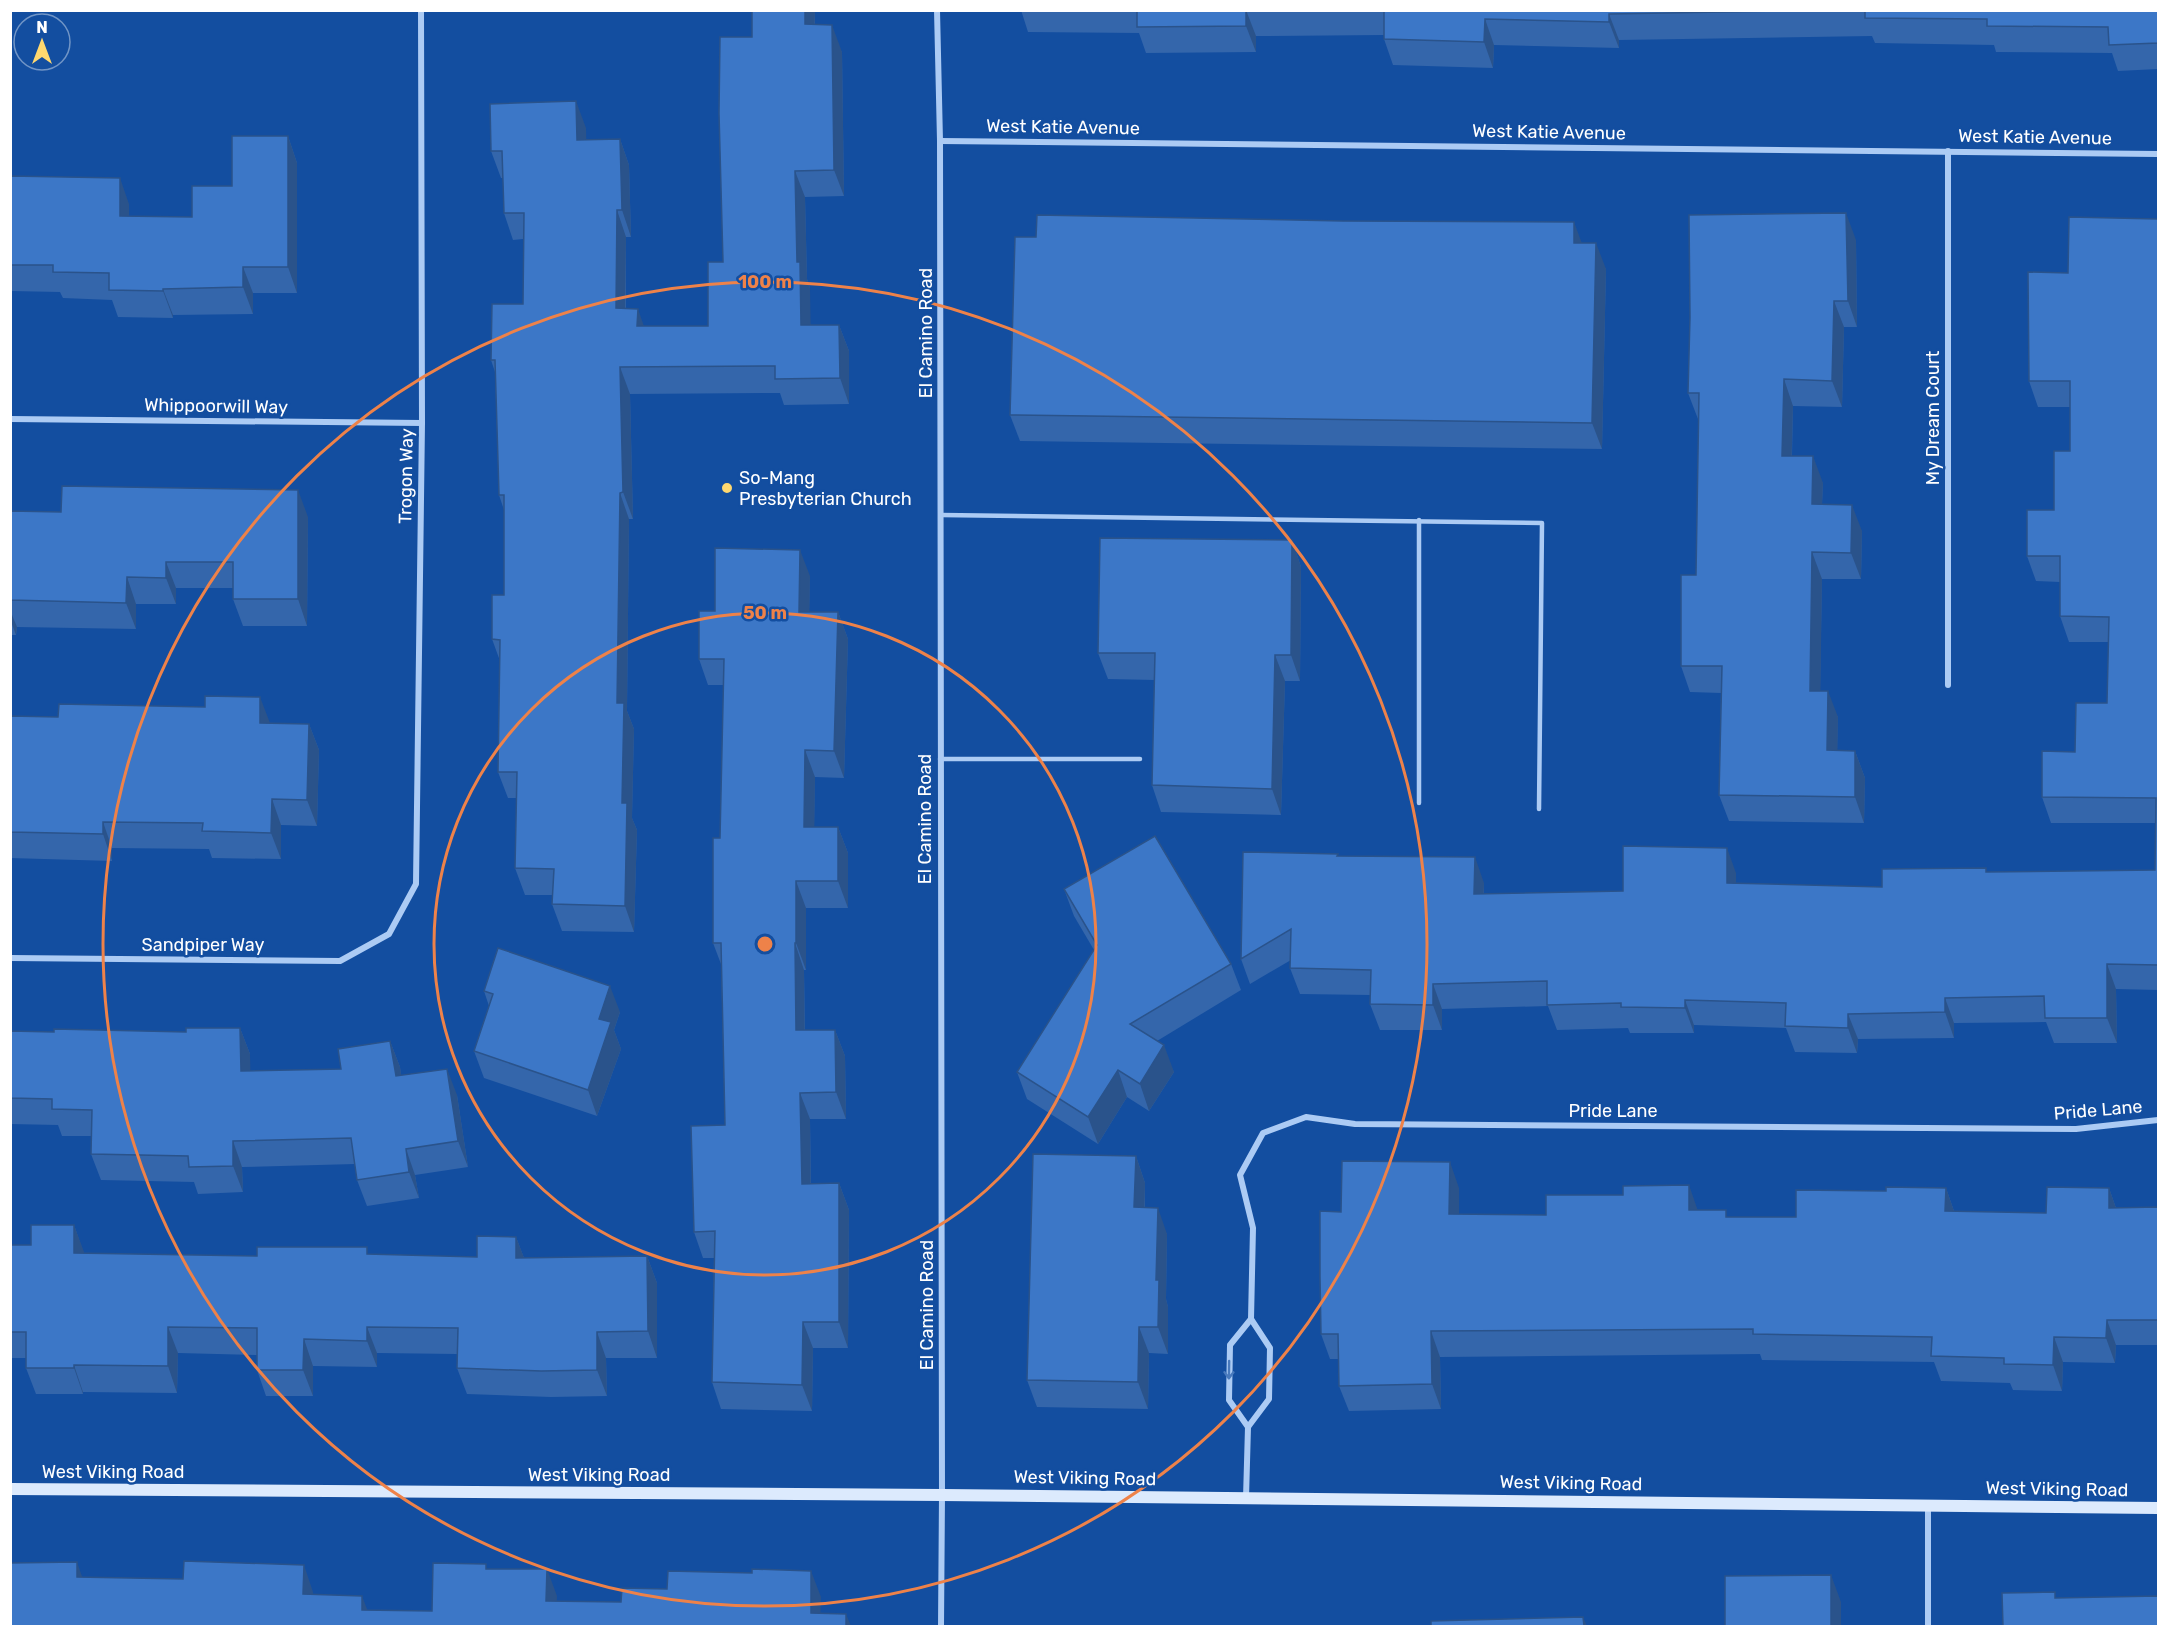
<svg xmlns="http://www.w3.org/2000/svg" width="2169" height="1637" viewBox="0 0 2169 1637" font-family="Rubik,sans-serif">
<rect width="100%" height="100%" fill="#134ea0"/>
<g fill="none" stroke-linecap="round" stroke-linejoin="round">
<g stroke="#accbf4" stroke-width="4.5">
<path d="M941,515L1542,523L1539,809"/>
<path d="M1419,520V803"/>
<path d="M940,759H1140"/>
</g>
<g stroke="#accbf4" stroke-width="6">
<path d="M937,10L940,141L942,1495L941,1626"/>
<path d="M940,141L2158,154"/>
<path d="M1948,151V685"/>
<path d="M10,419L422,423"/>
<path d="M10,958L340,961L389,934L416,884L422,423L421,10"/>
<path d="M1248,1427L1229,1400L1230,1345L1251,1319"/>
<path d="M1246,1498L1248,1427L1269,1399L1270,1348L1251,1319L1253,1228L1240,1175L1263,1133L1306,1117L1355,1124L2076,1129L2158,1120"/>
<path d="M1928,1506V1626"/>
</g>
<path stroke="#dceafd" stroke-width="12" d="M10,1489L942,1495L2158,1508"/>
</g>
<g fill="#3466ab">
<path d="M752,10H815V25L842,52L844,196L805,197L807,279L810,288V325H839L849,351V404L784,405L780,393L630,394L633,519H629L627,711L634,729L632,818L637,830L634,932L562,931L552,904L553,895H525L515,868L517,798H508L498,772L500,661L492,639L504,595V510L499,495L495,372L491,360L523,304V239L513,240L504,213L503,178H501L491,151L586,128V140L620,139L629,165L631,237H626V308L644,326H708L723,262L752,37Z"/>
<path d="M1021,10H2158V69L2118,71L2112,53L1996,52L1994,45L1875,43L1872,36L1619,40V48L1494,45L1493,68L1393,65L1384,39V35L1256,36V52L1146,53L1139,33L1028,32Z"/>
<path d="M288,136L297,163V293H253V314L173,315V318L118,317L112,300L63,298L60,292L10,291V176L129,204V216L192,217L232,186Z"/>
<path d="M2158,219V990L2116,989L2117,1043H2054L2046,1022L1954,1023V1038L1858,1039L1857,1053L1795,1052L1786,1028L1694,1025V1033H1630L1628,1028L1557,1030L1548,1006L1442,1009V1030H1380L1370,1004V995L1300,994L1290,968L1291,960L1250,984L1241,959L1338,854V856L1484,883V894L1623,891L1736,873V884L1882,887L1987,872L2155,870L2156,823H2051L2042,797L2075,752L2107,703L2109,642H2069L2060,616V582L2036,581L2027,556L2054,510L2070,451V407H2038L2029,381L2068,273Z"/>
<path d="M1856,240L1857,327H1844L1842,407L1793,406L1792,456L1823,483L1822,504L1862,531L1861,579H1822L1820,691L1838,717L1837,751H1855L1865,778L1864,823L1729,821L1719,795L1721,693L1690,692L1681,666L1696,575L1699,419H1698L1688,393Z"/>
<path d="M1582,243L1606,269L1602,449L1020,441L1010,415Z"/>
<path d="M10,511L308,517L307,626H243L233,599V588H176V604H136V629L17,627L16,635H10Z"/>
<path d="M1292,540L1301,567L1300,681H1285L1281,815L1161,812L1152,785L1155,680L1108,679L1098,653Z"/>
<path d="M810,576L809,612H838L848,639L844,778L815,777L814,827H838L848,853V908H806V970H804L805,1030H835L845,1056L846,1119H810L811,1184L839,1183L849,1210L848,1348H813L812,1411L721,1409L712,1382L714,1258H703L694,1232L725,1125L721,964L713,943L720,838L724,685H708L699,659L715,611Z"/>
<path d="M10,716L309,724L319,750L317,826L281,825V859L212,858L209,849L112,848V861L10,858Z"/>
<path d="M1064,889L1231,964L1241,990L1157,1041L1174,1072L1149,1111L1127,1097L1098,1144L1027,1099L1017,1072L1094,950L1074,916Z"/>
<path d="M484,991L620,1012L614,1030L621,1049L597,1116L484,1078L474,1051L489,1006Z"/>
<path d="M240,1028L250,1054V1071L341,1069L390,1041L400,1067L401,1075L457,1095L468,1167L415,1175L419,1198L367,1206L357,1180L355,1164L242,1167L243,1192L198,1194L194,1182L101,1180L91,1154L92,1136H62L58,1125L10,1124V1031L54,1032H186Z"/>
<path d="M1136,1156L1145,1183V1207L1167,1234L1166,1299L1168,1307V1354L1149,1353L1148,1409L1037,1407L1027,1380Z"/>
<path d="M1459,1188V1214L1546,1215L1698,1210L1728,1217H1796L1886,1191L1946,1188L1954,1211L2046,1213L2109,1188L2116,1208L2158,1207V1345H2116L2115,1363L2063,1362L2062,1391L2013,1390L2010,1383L1941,1381L1934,1362L1762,1360L1760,1354L1440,1357L1441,1409L1349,1411L1339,1386V1359H1330L1321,1334L1341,1212Z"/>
<path d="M74,1225L84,1254L257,1256L370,1254L477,1257L516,1237L524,1258L647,1256L657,1283V1358H606L607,1396L551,1397L467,1394L457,1368V1354L377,1353V1367L313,1366V1396H266L257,1370V1355L178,1353L177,1393L83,1392V1394H36L26,1368V1358H10V1245H31Z"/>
</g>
<g fill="#2a538b">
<path d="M805,10H815L814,51L805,24Z"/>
<path d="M1246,10L1256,36V52L1246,26Z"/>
<path d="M1609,14L1619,40V48L1609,22Z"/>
<path d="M1485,19L1494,45L1493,68L1484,42Z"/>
<path d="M832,25L842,52L844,196L834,170Z"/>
<path d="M576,101L586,128L587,166L577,140Z"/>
<path d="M288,136L297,163V293L288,267Z"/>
<path d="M620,139L629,165L631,237L622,210Z"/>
<path d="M795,171L805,197L807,279L810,288L811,351L801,325L797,262Z"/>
<path d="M120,178L129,204V243L120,216Z"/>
<path d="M617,210L626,237L625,335L616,308Z"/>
<path d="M1846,213L1856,240L1857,327L1848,301Z"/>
<path d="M1574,222L1584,249L1574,243Z"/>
<path d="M1596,243L1606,269L1602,449L1592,423Z"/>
<path d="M243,267L253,293V314L243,287Z"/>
<path d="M163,289L173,315V318L163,291Z"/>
<path d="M1834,301L1844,327L1842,407L1832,381Z"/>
<path d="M638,309L647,335L637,326Z"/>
<path d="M839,325L849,351V404L840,378Z"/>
<path d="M620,367L630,394L633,519L623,492Z"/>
<path d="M1784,379L1793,406L1791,482L1782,456Z"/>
<path d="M1813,456L1823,483L1821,531L1812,504Z"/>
<path d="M298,490L308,517L307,626L298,599Z"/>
<path d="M620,493L629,519L627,711L634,729L632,818L637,830L634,932L625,906L622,803L617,703Z"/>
<path d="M1852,505L1862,531L1861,579L1851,553Z"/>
<path d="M1292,540L1301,567L1300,681L1291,655Z"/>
<path d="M800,550L810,576L809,638L799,612Z"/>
<path d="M1812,552L1822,579L1820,717L1810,691Z"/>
<path d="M166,562L176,588V604L166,578Z"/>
<path d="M127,577L136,604V629L126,603Z"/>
<path d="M10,610L17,627L16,635L10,619Z"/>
<path d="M838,612L848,639L844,778L834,751Z"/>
<path d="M1275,655L1285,681L1281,815L1272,789Z"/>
<path d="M1828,691L1838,717L1837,777L1827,750Z"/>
<path d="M260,697L270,723H260Z"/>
<path d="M309,724L319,750L317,826L307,800Z"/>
<path d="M805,750L815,777L814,853L804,827Z"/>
<path d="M1855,751L1865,778L1864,823L1855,797Z"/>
<path d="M272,799L281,825V859L271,833Z"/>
<path d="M103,822L112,848V861L103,834Z"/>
<path d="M838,827L848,853V908L838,881Z"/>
<path d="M1727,848L1736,873V909L1727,883Z"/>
<path d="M1475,857L1484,883L1483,919L1474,894Z"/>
<path d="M796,881L806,908V970L796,943Z"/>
<path d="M795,943L804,970L805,1057L796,1030Z"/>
<path d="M2107,964L2116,989L2117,1043L2107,1018Z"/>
<path d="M1433,984L1442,1009V1030L1433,1005Z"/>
<path d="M610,986L620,1012L614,1030L621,1049L597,1116L588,1090L599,1019Z"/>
<path d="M1945,998L1954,1023V1038L1945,1012Z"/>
<path d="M1685,1000L1694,1025V1033L1685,1008Z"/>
<path d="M1848,1014L1858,1039L1857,1053L1848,1028Z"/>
<path d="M240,1028L250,1054L251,1097L241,1071Z"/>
<path d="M835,1030L845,1056L846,1119L836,1092Z"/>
<path d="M390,1041L400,1067L405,1103L396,1076Z"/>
<path d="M1164,1045L1174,1072L1149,1111L1140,1084Z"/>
<path d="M447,1069L457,1095L468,1167L458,1141Z"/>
<path d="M1118,1070L1127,1097L1098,1144L1088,1117Z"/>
<path d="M800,1093L810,1119L811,1211L802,1184Z"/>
<path d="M233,1141L242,1167L243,1192L233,1166Z"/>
<path d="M406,1149L415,1175L419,1198L409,1172Z"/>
<path d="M1136,1156L1145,1183L1144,1233L1134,1207Z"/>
<path d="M1450,1162L1459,1188V1239L1449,1214Z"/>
<path d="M839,1183L849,1210L848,1348L839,1322Z"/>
<path d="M1689,1185L1698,1211L1689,1210Z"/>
<path d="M1946,1188L1955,1214L1945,1211Z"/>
<path d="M2109,1188L2118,1214L2109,1208Z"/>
<path d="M1158,1208L1167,1234L1166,1299L1168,1307V1354L1158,1327L1156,1280Z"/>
<path d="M74,1225L84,1252V1280L74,1253Z"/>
<path d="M516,1237L526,1263L516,1258Z"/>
<path d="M647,1256L657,1283V1358L648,1331Z"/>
<path d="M2107,1320L2116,1345L2115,1363L2106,1338Z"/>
<path d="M803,1322L813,1348L812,1411L802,1385Z"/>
<path d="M168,1327L178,1353L177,1393L168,1366Z"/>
<path d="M367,1327L377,1353V1367L367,1341Z"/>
<path d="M1139,1327L1149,1353L1148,1409L1138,1382Z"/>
<path d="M1431,1331L1440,1357L1441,1409L1432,1384Z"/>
<path d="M597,1332L606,1358L607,1396L597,1370Z"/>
<path d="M2054,1337L2063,1362L2062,1391L2053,1365Z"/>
<path d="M304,1339L313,1366V1396L303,1370Z"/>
<path d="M74,1365L83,1392V1394L74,1368Z"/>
<path d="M77,1562L86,1588L77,1577Z"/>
<path d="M304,1565L313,1592V1621L303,1594Z"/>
<path d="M547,1569L557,1596L556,1626L546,1601Z"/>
<path d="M811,1571L821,1597L820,1626L811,1613Z"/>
<path d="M1831,1575L1841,1602V1626H1831Z"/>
<path d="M362,1596L372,1622L362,1610Z"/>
<path d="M846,1614L851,1626H846Z"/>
<path d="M1583,1617L1587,1626H1584Z"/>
</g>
<g fill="#3c77c7" stroke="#2a538b" stroke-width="1.5">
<path d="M752,10H805V24L832,25L834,170L795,171L797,262H800L801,325H839L840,378L775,379V366L620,367L623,492L620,493L617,703H624L622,803H627L625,906L552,904L554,869L515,868L517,772H498L500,640L492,639V595H504V495H499L495,360H491L492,304H523L524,213H504L502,151H491L490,104L576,101L577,140L620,139L622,210H617L616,308L638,309L637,326H708V262H723L719,113L720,37H752Z"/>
<path d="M1137,10H1246V26L1137,27Z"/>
<path d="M1384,10H1843L1609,14V22L1485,19L1484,42L1384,39Z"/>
<path d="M1865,10H2158V43L2109,45L2108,27L1987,26V19L1865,18Z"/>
<path d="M232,136H288V267H243V287L163,289V291L109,290V273L53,272V265H10V176L120,178V216L192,217V186H232Z"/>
<path d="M1846,213L1848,301H1834L1832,381L1784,379L1782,456H1813L1812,504L1852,505L1851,553L1812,552L1810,691H1828L1827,750L1855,751V797L1719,795L1722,666H1681V575H1696L1699,393H1688L1690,317L1689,215Z"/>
<path d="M1037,215L1343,221L1574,222V243H1596L1592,423L1010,415L1015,237H1036Z"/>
<path d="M2069,217L2158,219V965L2107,964V1018H2045L2044,996L1945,998V1012L1848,1014V1028L1785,1026L1786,1003L1685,1000V1008L1621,1007V1003L1547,1005V981L1433,984V1005L1370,1004L1371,970L1290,968L1291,929L1241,959L1243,852L1338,854L1337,856L1475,857L1474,894L1623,891V846L1727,848V883L1882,887V869L1986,868V872L2155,870L2156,798L2042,797V751L2075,752L2076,703H2107L2109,617L2060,616V556H2027V510H2054V451H2070V381H2029L2028,272L2068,273Z"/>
<path d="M62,486L298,490V599H233V562H166V578L127,577L126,603L10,600V511L61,512Z"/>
<path d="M1100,538L1292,540L1291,655H1275L1272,789L1152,785L1155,653H1098Z"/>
<path d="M715,548L800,550L799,612H838L834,751L805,750L804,827H838V881H796V943H795L796,1030H835L836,1092L800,1093L802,1184L839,1183V1322H803L802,1385L712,1382L715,1231L694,1232L691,1126L725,1125L721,943H713V838H720L724,659H699V611H715Z"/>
<path d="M205,696L260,697V723L309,724L307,800L272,799L271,833L202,831L203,823L103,822V834L10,832V716L58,717L59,704L205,707Z"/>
<path d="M1155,836L1231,964L1130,1024L1164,1045L1140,1084L1118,1070L1088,1117L1017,1072L1097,945L1064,889Z"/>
<path d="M498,948L610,986L599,1019L611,1022L588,1090L474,1051L493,994L484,991Z"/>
<path d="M186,1028H240L241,1071L341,1069L338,1049L390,1041L396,1076L447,1069L458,1141L406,1149L409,1172L357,1180L351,1138L233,1141V1166L189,1167L188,1156L91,1154L92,1110L52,1109V1099L10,1098V1031L54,1032V1029L186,1032Z"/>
<path d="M1033,1154L1136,1156L1134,1207L1158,1208L1156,1280H1159L1158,1327H1139L1138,1382L1027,1380Z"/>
<path d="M1342,1161L1450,1162L1449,1214L1546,1215V1195H1623V1186L1689,1185V1210H1726V1217H1796V1190L1886,1191V1187L1946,1188L1945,1211L2046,1213L2047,1187L2109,1188V1208L2158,1207V1320H2107L2106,1338L2054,1337L2053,1365L2004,1364V1358L1931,1356L1932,1337L1753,1334V1329L1431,1331L1432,1384L1339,1386L1338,1334H1321L1320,1277V1211L1341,1212Z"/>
<path d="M31,1225H74V1253L257,1256V1247H367V1254L477,1257V1236L516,1237V1258L647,1256L648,1331L597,1332V1370L541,1371L457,1368L458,1328L367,1327V1341L304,1339L303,1370H257V1328L168,1327V1366L74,1365V1368H26V1332H10V1245H31Z"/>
<path d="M184,1561L304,1565L303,1594L362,1596V1610L432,1611L433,1563L486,1564V1569H547L546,1601L621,1602L622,1588L667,1589L668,1571L752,1573V1569L811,1571V1613L846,1614V1626H10V1563L77,1562V1577L183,1579Z"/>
<path d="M1831,1575V1626H1725V1576Z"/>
<path d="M2055,1592V1598L2158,1596V1626H2003L2002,1593Z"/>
<path d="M1583,1617L1584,1626H1431V1621Z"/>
</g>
<defs><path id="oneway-shaft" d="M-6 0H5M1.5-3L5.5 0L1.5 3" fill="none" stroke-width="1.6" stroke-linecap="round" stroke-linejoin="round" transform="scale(1.5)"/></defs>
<use stroke="#497abd" href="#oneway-shaft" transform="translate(1229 1370) rotate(91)"/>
<g fill="none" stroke="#ee8249" stroke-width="3">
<circle cx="765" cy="944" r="331"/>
<circle cx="765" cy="944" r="662"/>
</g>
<circle fill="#ffd86f" stroke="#134ea0" stroke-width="2" cx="727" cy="488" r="6"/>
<g text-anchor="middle" stroke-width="5" stroke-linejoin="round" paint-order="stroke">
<g font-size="18" fill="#fff" stroke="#134ea0">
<text transform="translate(1063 127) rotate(1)" y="6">West Katie Avenue</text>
<text transform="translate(1549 132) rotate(1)" y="6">West Katie Avenue</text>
<text transform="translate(2035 137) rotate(1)" y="6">West Katie Avenue</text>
<text transform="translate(926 333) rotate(-90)" y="6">El Camino Road</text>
<text transform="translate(216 406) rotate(1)" y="6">Whippoorwill Way</text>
<text transform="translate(1933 418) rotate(-90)" y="6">My Dream Court</text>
<text transform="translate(406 476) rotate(-89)" y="6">Trogon Way</text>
<text transform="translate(925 819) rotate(-90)" y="6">El Camino Road</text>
<text x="203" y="951">Sandpiper Way</text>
<text transform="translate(2098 1110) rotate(-5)" y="6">Pride Lane</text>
<text x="1613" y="1117">Pride Lane</text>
<text transform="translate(927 1305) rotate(-90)" y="6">El Camino Road</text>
<text x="113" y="1478">West Viking Road</text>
<text x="599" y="1481">West Viking Road</text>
<text transform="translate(1085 1478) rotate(1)" y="6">West Viking Road</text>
<text transform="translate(1571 1483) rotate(1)" y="6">West Viking Road</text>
<text transform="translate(2057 1489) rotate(1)" y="6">West Viking Road</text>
</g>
<g font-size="18" fill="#fff" stroke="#134ea0" text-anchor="start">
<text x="739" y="484">So-Mang<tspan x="739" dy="21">Presbyterian Church</tspan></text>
</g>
</g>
<circle cx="765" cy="944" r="9" fill="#ee8249" stroke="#134ea0" stroke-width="3"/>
<g font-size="18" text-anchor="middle" font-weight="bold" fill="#ee8249" stroke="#134ea0" stroke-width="5" stroke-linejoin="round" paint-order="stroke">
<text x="765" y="288">100 m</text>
<text x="765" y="619">50 m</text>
</g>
<rect width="2169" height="1637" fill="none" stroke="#ffffff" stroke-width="24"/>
<g transform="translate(42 42)"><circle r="28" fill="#134ea0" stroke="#7195c6" stroke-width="1.5"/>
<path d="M0-4.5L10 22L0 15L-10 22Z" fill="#ffd86f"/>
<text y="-9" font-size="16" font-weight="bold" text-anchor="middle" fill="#ffffff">N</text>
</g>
</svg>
